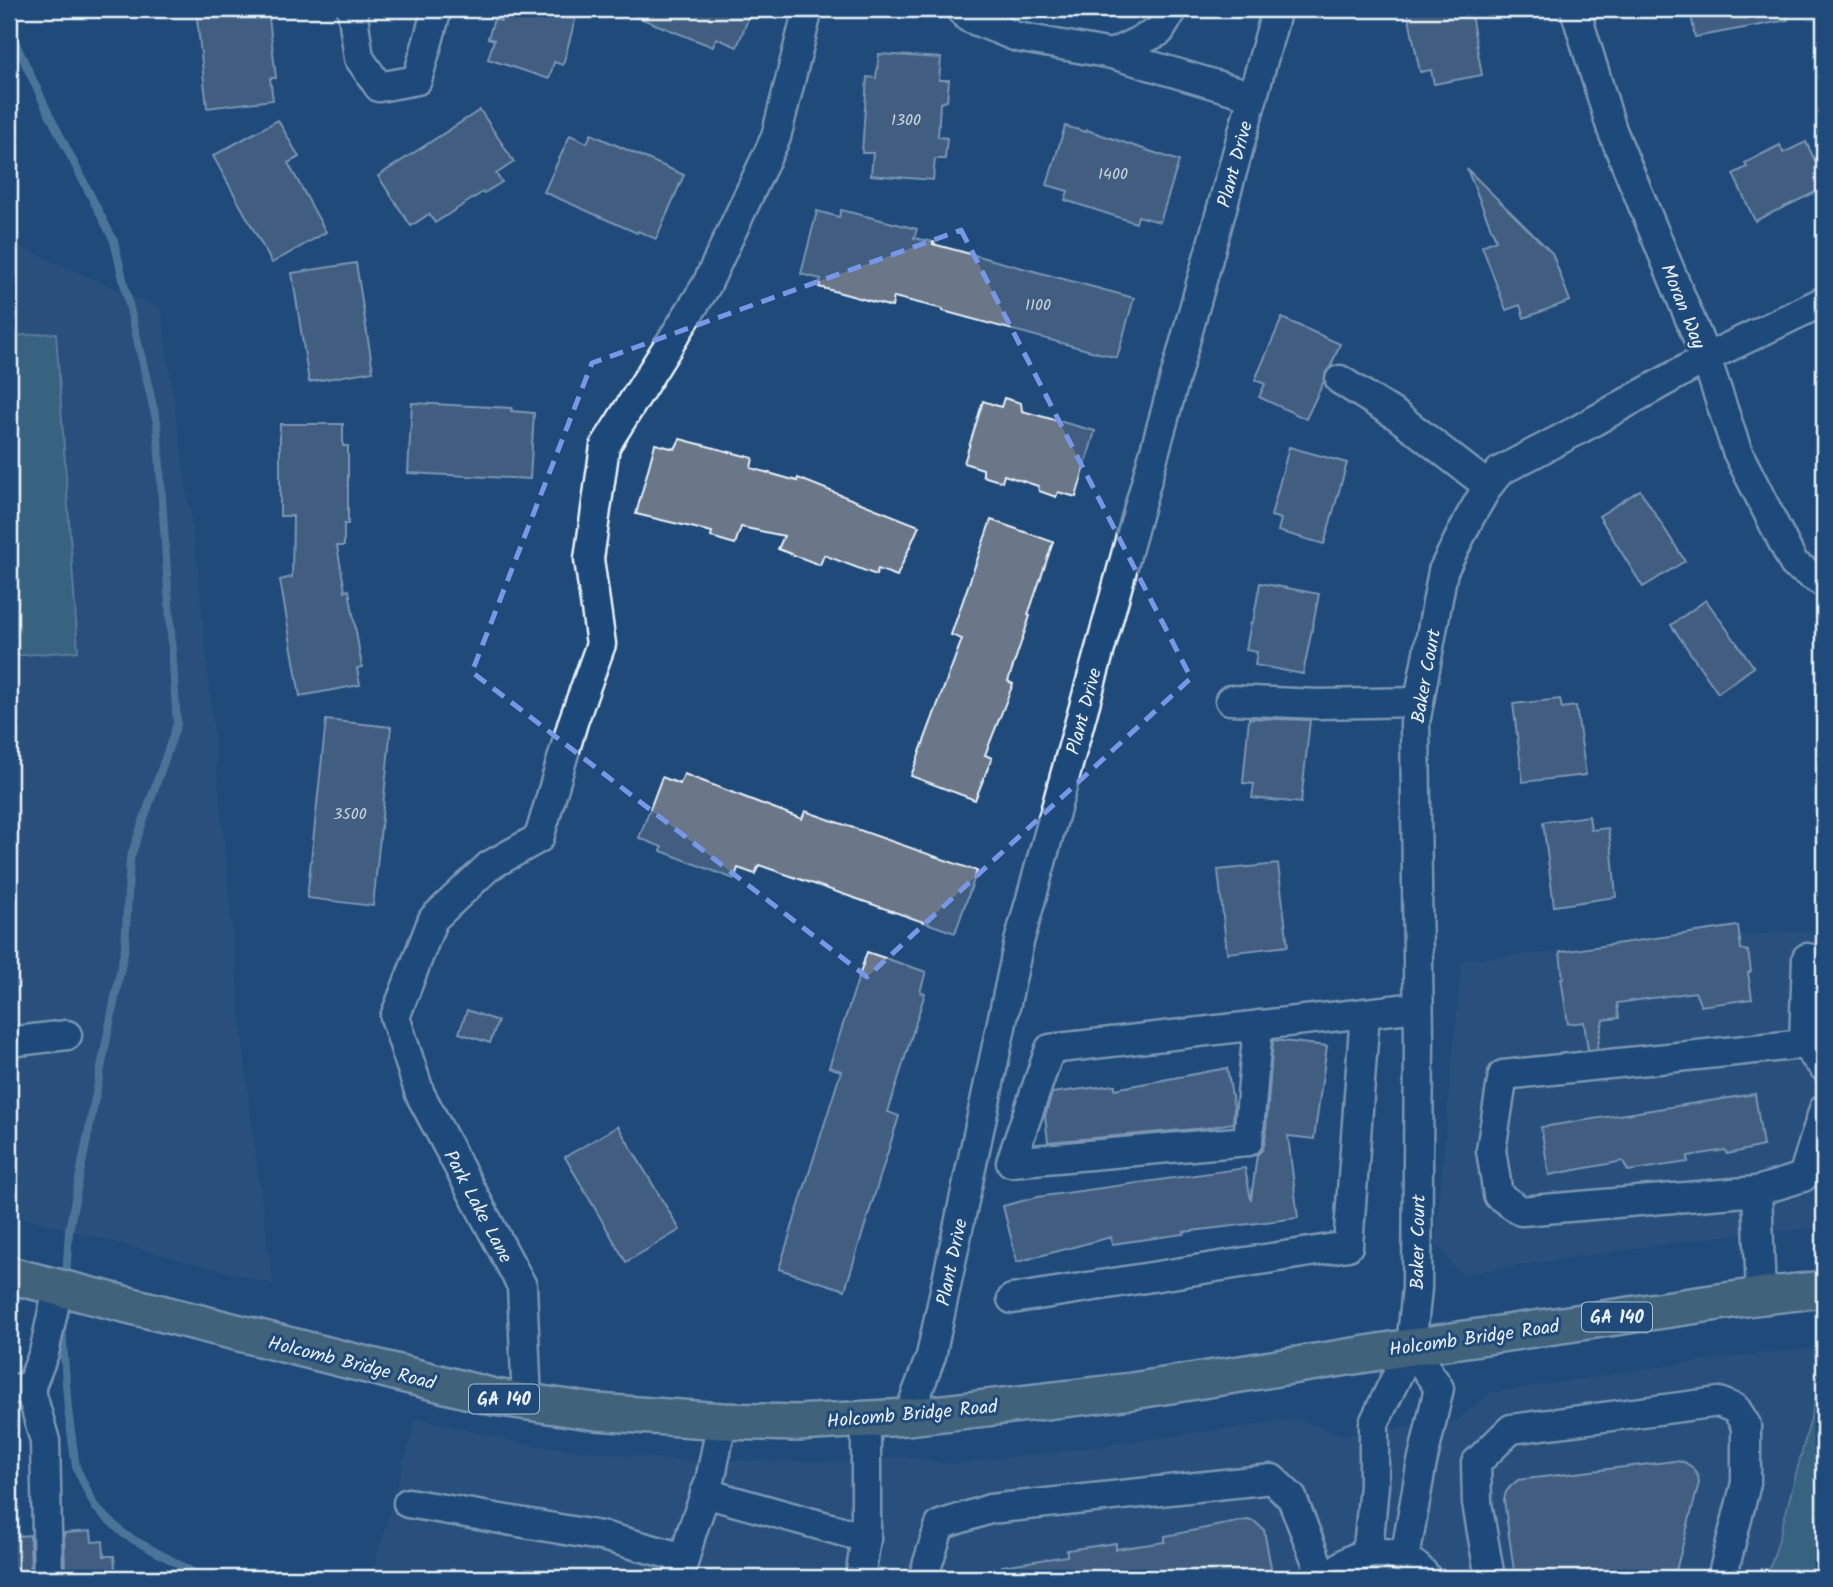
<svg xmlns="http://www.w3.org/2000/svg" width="1833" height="1587" viewBox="0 0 1833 1587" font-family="Kalam,sans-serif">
<rect width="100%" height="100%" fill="#1f4a7a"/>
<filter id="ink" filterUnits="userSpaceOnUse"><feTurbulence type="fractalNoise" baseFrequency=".0143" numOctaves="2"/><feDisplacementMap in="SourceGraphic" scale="14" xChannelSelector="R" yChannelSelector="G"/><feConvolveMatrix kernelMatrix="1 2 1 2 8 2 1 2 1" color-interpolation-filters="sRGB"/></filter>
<g filter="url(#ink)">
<g fill="#36587e">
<path d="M9,242L161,309L198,570L249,1105L273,1284L9,1214Z"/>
<path d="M1824,929V1227L1721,1236L1460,1274L1435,1242L1462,960Z"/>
<path d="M1824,1347V1368L1779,1539L1767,1578H371L416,1418L530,1445L674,1460L830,1462L908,1457L949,1464L1050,1453L1298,1419L1343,1435L1457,1421L1490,1393L1713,1359Z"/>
</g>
<g fill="#547f87" stroke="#9eb8c0" stroke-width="2">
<path d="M56,333L78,651L9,656V336Z"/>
<path d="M1824,1368V1572L1822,1578H1767L1779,1539Z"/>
</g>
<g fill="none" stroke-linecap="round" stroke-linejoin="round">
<g stroke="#82a7be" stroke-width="8">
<path d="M9,29L47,110L114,241L157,423L177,724L130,859L125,947L69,1230L66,1279"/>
<path d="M62,1327L68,1410L76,1467L95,1507L125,1535L204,1578"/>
</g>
</g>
<g fill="#6b7789" stroke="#e8f1f8" stroke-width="2">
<path d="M196,9H268L276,78H270L273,100L207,108Z"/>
<path d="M505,9H578L563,65L554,62L549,79L488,59L494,40L488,38L494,19L501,21Z"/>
<path d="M620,9H752L737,47L716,38L713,47L619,10Z"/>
<path d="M1407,9H1470L1482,75L1434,84L1431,70L1420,72Z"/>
<path d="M1690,9H1787L1788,20L1695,37Z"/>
<path d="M879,54L941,58L939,80H949L947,101L940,103L938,137L947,138L945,159H935L933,180L871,175L873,153H862L867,77L876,78Z"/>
<path d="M480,110L514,162L496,174L502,182L484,193L483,192L435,223L429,214L411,226L378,176Z"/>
<path d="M278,120L299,157L288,163L326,232L272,263L213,156Z"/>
<path d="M1065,126L1086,132L1087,130L1179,161L1160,222L1138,216L1136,223L1065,200L1068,191L1047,185Z"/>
<path d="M591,134L684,175L656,239L638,231L637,233L544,192L570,135L587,143Z"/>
<path d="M1806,142L1824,179V188L1755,221L1733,174L1747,167L1745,163L1780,145L1783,153Z"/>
<path d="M1467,169L1552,253L1570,301L1524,318L1520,305L1506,310L1482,246L1496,240Z"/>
<path d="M841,210L917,229L914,238L934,242L933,244L1134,298L1117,358L943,311V309L894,297L892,307L819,287L821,279L801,274L817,211L839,217Z"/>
<path d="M356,263L373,371L309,382L292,273Z"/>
<path d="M1282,318L1340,344L1330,368L1326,372L1324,381L1306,419L1259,397L1265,384L1255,380Z"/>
<path d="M1004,398L1021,403L1022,411L1095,431L1076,497L1058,492L1056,497L1039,491L1038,486L1004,475L1002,482L983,476V469L964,463L983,401L1001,407Z"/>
<path d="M412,403L512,408L511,411L534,413L530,479L408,473Z"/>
<path d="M280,424H343V446H348V524H344V546H337L345,591L349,590L362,667L357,668L360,685L300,696L280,580L292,577L293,516H280Z"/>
<path d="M680,439L753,458L751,468L797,481L798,478L919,526L897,576L878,569L876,575L824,555L820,565L778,549L784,536L741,527L735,544L711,537L712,532L636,514L655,444L675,449Z"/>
<path d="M1289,447L1347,463L1324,544L1278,531L1281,519L1271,516Z"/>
<path d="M1640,490L1685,561L1643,587L1599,516Z"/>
<path d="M991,520L1053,542L1028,615L1030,616L1008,681L1013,684L985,755L992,758L975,800L911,776L962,639L951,635Z"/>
<path d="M1260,583L1319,594L1303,674L1255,665L1257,652L1246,650L1251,622H1253Z"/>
<path d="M1706,600L1754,667L1718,693L1671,625Z"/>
<path d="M1560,699L1562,708L1576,706L1586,775L1523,782L1513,704Z"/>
<path d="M1249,718L1310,720L1301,803L1252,798L1254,784L1243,783Z"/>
<path d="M326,720L391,727L373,906L307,898Z"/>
<path d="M684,774L802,819L805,811L977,871L955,933L759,865L755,874L738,868L734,879L661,851L662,847L639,838L662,777L680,784Z"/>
<path d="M1589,816L1591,830L1608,828L1612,852L1616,897L1554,906L1543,822Z"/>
<path d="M1278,864L1288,946L1227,953L1218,870Z"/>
<path d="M1738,926L1741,949L1748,951L1751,971L1748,973L1752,999L1701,1006L1695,992L1617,1003L1619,1018L1603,1020L1597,1049L1588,1050L1584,1022L1568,1024L1561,978H1563L1560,952Z"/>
<path d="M867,952L926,972L920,992L925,993L888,1112L899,1116L845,1290L779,1269L841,1071L829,1067Z"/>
<path d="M467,1010L498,1021L490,1043L459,1033Z"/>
<path d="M1273,1040L1327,1046L1314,1139L1288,1136L1298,1218L1184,1232V1234L1112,1244L1111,1237L1017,1262L1003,1206L1037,1197L1245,1168L1251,1200L1257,1155L1262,1150L1265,1142Z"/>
<path d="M1227,1068L1234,1108L1233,1123L1206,1128L1048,1142L1045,1116L1052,1093L1115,1085V1089Z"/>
<path d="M1755,1094L1763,1146L1727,1154L1725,1150L1688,1156V1162L1628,1171L1623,1161L1549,1175L1541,1127Z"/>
<path d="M618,1126L680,1230L626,1262L565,1157Z"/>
<path d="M1674,1461L1684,1462L1692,1467L1698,1476L1699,1483L1674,1578H1515L1504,1500L1506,1492L1511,1486L1518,1480Z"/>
<path d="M1247,1520L1255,1522L1264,1530L1273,1578H1003L1002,1566L1067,1556V1550L1116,1543V1549L1165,1542V1536Z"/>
<path d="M91,1531L92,1542L103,1541L104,1556H114L116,1578H65L64,1533Z"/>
<path d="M30,1535L31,1578H9V1537Z"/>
</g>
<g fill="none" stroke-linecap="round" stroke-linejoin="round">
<g stroke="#e8f1f8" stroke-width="33">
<g id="minor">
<path d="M352,9L359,58L379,87L417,80L437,9"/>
<path d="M960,9L969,18L1017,37L1112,54L1253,96"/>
<path d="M1575,9L1612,130L1706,358L1737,451L1794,564L1824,583"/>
<path d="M1112,54L1160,31L1173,9"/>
<path d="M1340,380L1396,415L1488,486"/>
<path d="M1230,700L1318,704L1419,702"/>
<path d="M1824,962L1807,958L1804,1044L1503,1075L1491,1150L1498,1195L1521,1211L1757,1191L1803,1177L1824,1109"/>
<path d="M1258,1025L1248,1141L1011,1162L1050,1049L1418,1007"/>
<path d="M9,1042L67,1035"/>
<path d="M1804,1044L1824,1067"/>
<path d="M1757,1191L1761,1296"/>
<path d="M1012,1299L1348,1246L1365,1013"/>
<path d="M30,1388L45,1441L48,1578"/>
<path d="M9,1389L30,1388L44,1353L58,1288"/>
<path d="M527,1402L522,1286L420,1094L395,1017L433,919L489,866L539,838L573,722L601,644L589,559L605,446L706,286L776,137L808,9"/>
<path d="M908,1417L931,1356L1019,942L1277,9"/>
<path d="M705,1493L866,1538"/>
<path d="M408,1503L606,1537L684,1558"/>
<path d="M1364,1553L1369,1539L1374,1485V1423L1411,1347L1417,1288L1419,1041L1415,723L1443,571L1470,517L1488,486L1500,471L1578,430L1706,358L1824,301"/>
<path d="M1405,1558L1421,1467L1439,1388L1411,1347"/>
<path d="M679,1578L692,1531L710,1481L722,1421"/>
<path d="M860,1578L866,1538V1419"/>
<path d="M923,1578L940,1525L990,1509L1272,1479L1292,1498L1323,1578"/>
<path d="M1330,1578C1354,1545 1403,1544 1427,1578"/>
<path d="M1490,1578L1477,1503L1476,1463L1511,1429L1719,1402L1736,1409L1746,1425V1483L1722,1578"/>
</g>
</g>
<g stroke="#e8f1f8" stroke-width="40">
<path id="major" d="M9,1275L494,1397L596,1412L722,1421L796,1423L908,1417L1132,1391L1411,1347L1746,1298L1824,1289"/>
</g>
<use href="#minor" stroke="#1f4a7a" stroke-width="28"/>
<use href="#major" stroke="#6b7f7c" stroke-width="35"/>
</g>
</g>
<path d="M0 0H1833V1587H0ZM961,230L1191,678L867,977L472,672L592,363Z" fill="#1f4a7a" fill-opacity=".55" fill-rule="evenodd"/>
<path fill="none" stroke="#7897e6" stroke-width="5" stroke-dasharray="14 9" stroke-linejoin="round" d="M961,230L1191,678L867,977L472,672L592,363Z"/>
<g text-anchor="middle" stroke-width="6" stroke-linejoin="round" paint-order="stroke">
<g font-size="16" fill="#c9d2dc">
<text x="906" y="125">1300</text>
<text x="1113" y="179">1400</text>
<text x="1038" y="310">1100</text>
<text x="350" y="819">3500</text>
</g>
<g fill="#1f4a7a" stroke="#acbfd2" stroke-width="2">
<rect x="1582" y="1302.5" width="70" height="29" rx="5"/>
<rect x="469" y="1384.5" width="70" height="29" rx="5"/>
</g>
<g font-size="18" font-weight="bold" fill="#e8f1f8">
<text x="1617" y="1323">GA 140</text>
<text x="504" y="1405">GA 140</text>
</g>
<g font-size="19" fill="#e8f1f8" stroke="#1f4a7a">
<text transform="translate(1234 164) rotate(-75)" y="7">Plant Drive</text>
<text transform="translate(1684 306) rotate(68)" y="7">Moran Way</text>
<text transform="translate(1425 676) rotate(-80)" y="7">Baker Court</text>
<text transform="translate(1083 711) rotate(-75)" y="7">Plant Drive</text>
<text transform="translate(479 1206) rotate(62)" y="7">Park Lake Lane</text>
<text transform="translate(1417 1242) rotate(-89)" y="7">Baker Court</text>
<text transform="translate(951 1262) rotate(-78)" y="7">Plant Drive</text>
<text transform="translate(1474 1337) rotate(-8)" y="7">Holcomb Bridge Road</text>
<text transform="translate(352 1362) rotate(14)" y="7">Holcomb Bridge Road</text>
<text transform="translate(912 1413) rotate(-5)" y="7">Holcomb Bridge Road</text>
</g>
</g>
<rect width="1833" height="1587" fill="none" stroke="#1f4a7a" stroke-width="35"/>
<rect x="18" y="18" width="1798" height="1552" fill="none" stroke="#e8f1f8" stroke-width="2.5" filter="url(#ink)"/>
</svg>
